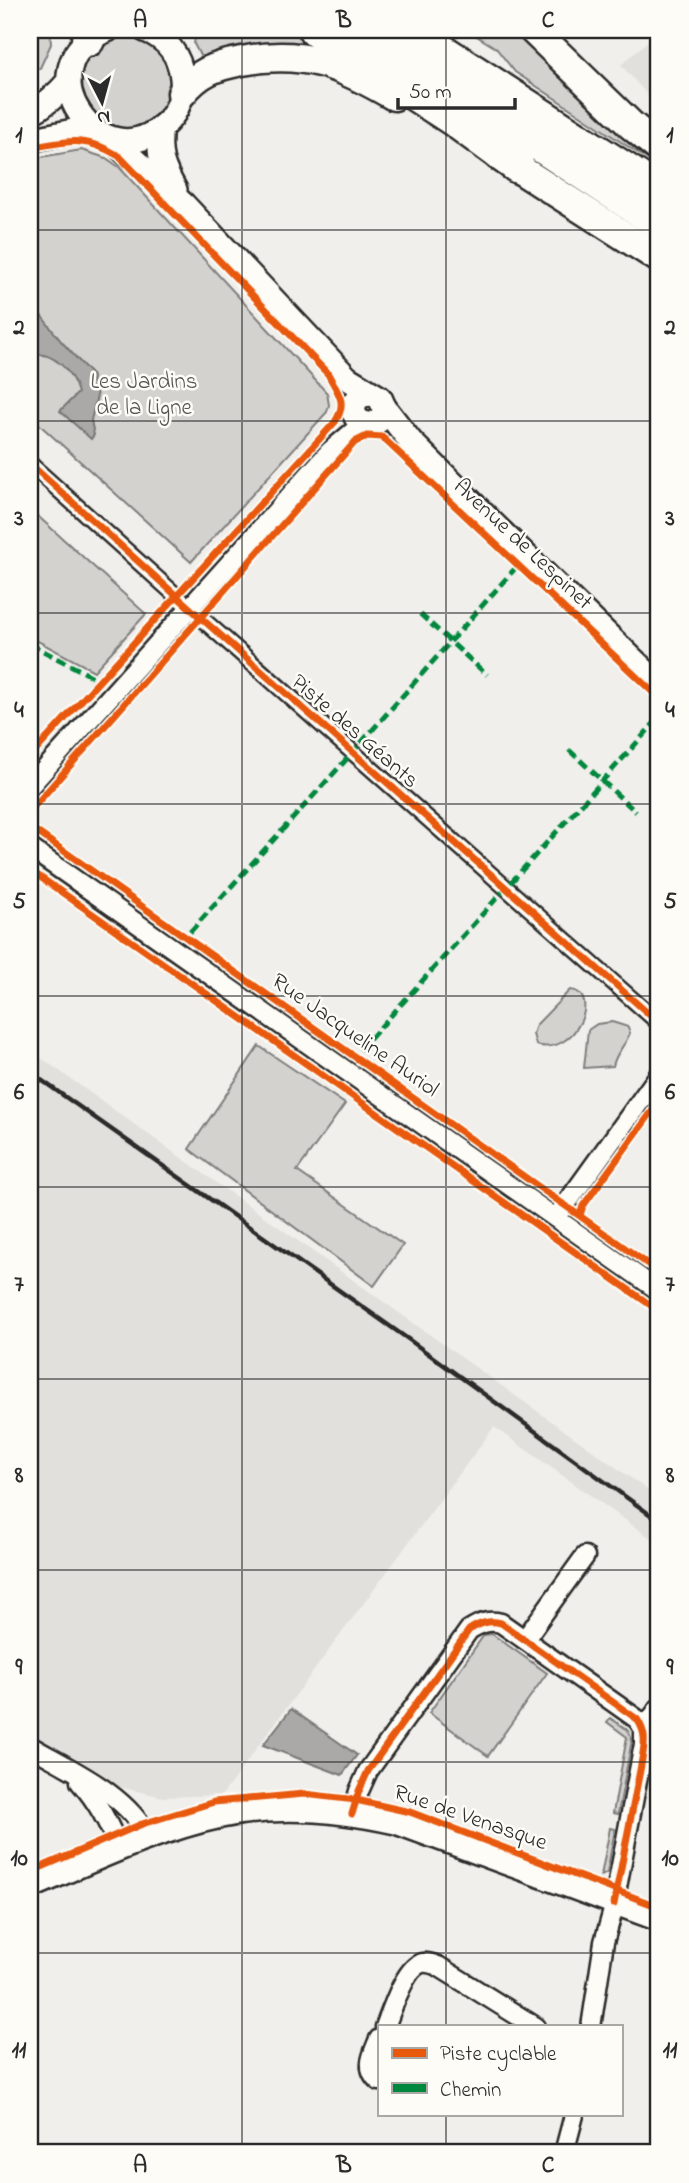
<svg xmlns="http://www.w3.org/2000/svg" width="689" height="2183" viewBox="0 0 689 2183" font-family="'Indie Flower',sans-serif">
<rect width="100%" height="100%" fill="#f0efeb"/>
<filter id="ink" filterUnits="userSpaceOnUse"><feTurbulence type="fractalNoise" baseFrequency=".0143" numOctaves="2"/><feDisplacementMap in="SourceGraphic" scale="14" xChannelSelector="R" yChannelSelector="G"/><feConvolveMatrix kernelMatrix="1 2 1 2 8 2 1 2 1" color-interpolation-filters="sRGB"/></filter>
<g filter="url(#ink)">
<g fill="#e1e0dc">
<path d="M659,31V108L621,65Z"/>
<path d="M30,1050L659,1498V1544L494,1427L222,1795L163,1797L115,1786L30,1735Z"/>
</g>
<g fill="#d3d2cf" stroke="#7f7e7d" stroke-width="2">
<path d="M30,30H50L51,44L40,68L30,72Z"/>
<path d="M196,30H296L358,64L204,63L194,44Z"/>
<path d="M467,30H516L607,117L659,161V167L515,72L496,48Z"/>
<circle cx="126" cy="83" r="46"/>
<path d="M81,150L106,158L119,167L327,393L329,405L327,412L191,562L30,416V159Z"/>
<path d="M30,509L146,614L94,671L30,637Z"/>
<path d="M570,990C602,992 576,1057 536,1045L533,1034L536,1025Z"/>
<path d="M612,1022L628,1027L630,1033C625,1046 616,1052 613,1066L584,1068L588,1030L597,1024Z"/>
<path d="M259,1046L345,1104L297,1171L403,1245L374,1286L189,1149Z"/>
<path d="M492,1634L547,1673L488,1756L429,1713L484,1635Z"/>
<path d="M610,1718L628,1730L632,1740L618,1814L613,1813L627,1737L607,1722Z"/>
<path d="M610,1828L615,1829L607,1873L601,1876Z"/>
</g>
<g fill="#aaa9a7" stroke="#777775" stroke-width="2">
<path d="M30,301L61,341L91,374L97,396L91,420L94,435L91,439L60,411L78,393C72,371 54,351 30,354Z"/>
<path d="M291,1709L357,1755L342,1775L263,1745Z"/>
</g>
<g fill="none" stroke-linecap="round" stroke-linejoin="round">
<g stroke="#2b2b2b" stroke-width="19">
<g id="pedestrian">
<path d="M30,464L201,618L659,1023"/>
<path d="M644,1729L659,1733"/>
</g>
</g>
<g stroke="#2b2b2b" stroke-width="23">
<g id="minor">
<path d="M30,786L330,451L356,429L367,425"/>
<path d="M30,848L659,1291"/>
<path d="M556,1218L659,1075"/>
<path d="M525,1639L585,1556"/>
<path d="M644,1729L659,1708"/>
<path d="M30,1746C71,1770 127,1794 149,1838"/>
<path d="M80,1782C98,1802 110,1825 119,1850"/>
<path d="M352,1814L359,1791L368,1771L469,1630C480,1623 489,1620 501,1623L637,1719L644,1729V1744L612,1914L604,1942L591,2027"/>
<path d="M385,2027C391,2012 405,1967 422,1963C427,1962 433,1964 438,1966L536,2027"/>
<path d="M379,2039C373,2054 364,2068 379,2081"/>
<path d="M564,2153L574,2115"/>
</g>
</g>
<g stroke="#2b2b2b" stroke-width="28">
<g id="tertiary">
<path d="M107,30C19,64 102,187 167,122C178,111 184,94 182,78C180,55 166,38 145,30"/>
<path d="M30,113C46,105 57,95 69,81"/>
<path d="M161,127C157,154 162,167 175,190"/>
<path d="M110,138L184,205L347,378L380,398L384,407L411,442L491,522L659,685"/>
<path d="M30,140L78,130H94"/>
<path d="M372,394L362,395C352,402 351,412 359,421C372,428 384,422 384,407"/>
<path d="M30,1887C91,1861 155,1830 221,1816C278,1804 339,1809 396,1822L659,1919"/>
</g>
</g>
<g stroke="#2b2b2b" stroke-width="33">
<g id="primary">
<path d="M533,30L631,125L659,148"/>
<path d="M182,93C199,72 215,66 242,61C304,49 341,65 394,96"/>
<path d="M499,156L659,258"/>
</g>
</g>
<g stroke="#2b2b2b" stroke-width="37">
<g id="motorway">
<path d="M315,30L454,120L518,167"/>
<path d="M363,30L659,223"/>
<path d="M410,30L659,191"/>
<path d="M88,40L90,30"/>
</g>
</g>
<use href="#pedestrian" stroke="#fdfcf7" stroke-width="14"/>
<use href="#minor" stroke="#fdfcf7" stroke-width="18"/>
<use href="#tertiary" stroke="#fdfcf7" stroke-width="23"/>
<use href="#primary" stroke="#fdfcf7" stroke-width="28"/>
<use href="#motorway" stroke="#fdfcf7" stroke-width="32"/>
<path stroke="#2b2b2b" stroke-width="4.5" d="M30,1072L408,1339L659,1521"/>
<g stroke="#00873e" stroke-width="5" stroke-dasharray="10 5" stroke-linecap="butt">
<path d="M420,614L487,675"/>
<path d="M30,644L93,677"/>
<path d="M569,750L636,812"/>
<path d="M190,932L353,752L519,564"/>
<path d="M360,1050L659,718"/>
</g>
<g stroke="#fdfcf7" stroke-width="11">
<g id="cycleway">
<path d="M30,148C67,141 85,135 119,156L328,374C338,393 348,402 335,422L30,757"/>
<path d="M30,464L201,618L659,1023"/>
<path d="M30,811L355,442L367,436L382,437L659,698"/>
<path d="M30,827L659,1272"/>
<path d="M30,870L659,1311"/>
<path d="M580,1215L583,1206L659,1102"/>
<path d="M352,1814L359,1791L368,1771L469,1630C480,1623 489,1620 501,1623L637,1719C648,1735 644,1746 641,1765L614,1904"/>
<path d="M30,1872L142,1824L214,1802L304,1794L356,1800L410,1812L659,1907"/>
</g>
</g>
<use href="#cycleway" stroke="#e8590c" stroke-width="7"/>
</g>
</g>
<path fill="none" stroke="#2b2b2b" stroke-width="2" stroke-opacity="0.55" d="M242,30V2153M446,30V2027M30,230H659M30,421H659M30,613H659M30,804H659M30,996H659M30,1187H659M30,1379H659M30,1570H659M30,1762H659M30,1953H659M446,2115V2153"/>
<g text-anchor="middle" stroke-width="5" stroke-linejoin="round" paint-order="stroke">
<g font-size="23" fill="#555554" stroke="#fdfcf7">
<text x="144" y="388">Les Jardins<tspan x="144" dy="26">de la Ligne</tspan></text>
</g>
<g font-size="23" fill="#2b2b2b" stroke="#fdfcf7">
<text transform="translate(524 543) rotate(43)" y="8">Avenue de Lespinet</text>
<text transform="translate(356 730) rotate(41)" y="8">Piste des Géants</text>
<text transform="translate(356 1034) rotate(35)" y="8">Rue Jacqueline Auriol</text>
<text transform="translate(471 1816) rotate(19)" y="8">Rue de Venasque</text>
</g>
</g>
<rect width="689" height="2183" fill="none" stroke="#fdfcf7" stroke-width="77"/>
<rect x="378" y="2025" width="245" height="91" fill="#fdfcf7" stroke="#a9a8a5" stroke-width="2"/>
<rect x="392" y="2048" width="35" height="10" fill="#e8590c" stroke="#a9a8a5" stroke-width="2"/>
<text x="440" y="2060" font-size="21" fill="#2b2b2b">Piste cyclable</text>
<rect x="392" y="2083" width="35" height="10" fill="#00873e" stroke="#a9a8a5" stroke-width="2"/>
<text x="440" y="2096" font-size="21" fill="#2b2b2b">Chemin</text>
<g transform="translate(102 102) rotate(174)" stroke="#fdfcf7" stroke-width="5" paint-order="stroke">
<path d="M0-5L12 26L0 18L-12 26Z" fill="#2b2b2b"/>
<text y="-10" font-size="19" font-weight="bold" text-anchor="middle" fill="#2b2b2b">N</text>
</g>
<path d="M398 98v10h117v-10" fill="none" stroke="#2b2b2b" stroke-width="3.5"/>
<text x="409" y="98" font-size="21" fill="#2b2b2b" stroke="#fdfcf7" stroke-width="5" paint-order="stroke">50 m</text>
<rect x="38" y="38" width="612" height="2106" fill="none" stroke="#2b2b2b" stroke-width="2.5"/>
<g font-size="23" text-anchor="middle" font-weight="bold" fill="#2b2b2b">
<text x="140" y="27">A</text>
<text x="344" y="27">B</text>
<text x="548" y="27">C</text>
<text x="19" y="142">1</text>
<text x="670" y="142">1</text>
<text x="19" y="334">2</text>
<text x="670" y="334">2</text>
<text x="19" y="525">3</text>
<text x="670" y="525">3</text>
<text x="19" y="717">4</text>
<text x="670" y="717">4</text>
<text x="19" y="908">5</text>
<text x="670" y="908">5</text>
<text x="19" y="1099">6</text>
<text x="670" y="1099">6</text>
<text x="19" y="1291">7</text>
<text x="670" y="1291">7</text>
<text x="19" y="1482">8</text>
<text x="670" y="1482">8</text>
<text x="19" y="1674">9</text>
<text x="670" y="1674">9</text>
<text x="19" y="1865">10</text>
<text x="670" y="1865">10</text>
<text x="19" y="2057">11</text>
<text x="670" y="2057">11</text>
<text x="140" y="2172">A</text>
<text x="344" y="2172">B</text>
<text x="548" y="2172">C</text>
</g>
</svg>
